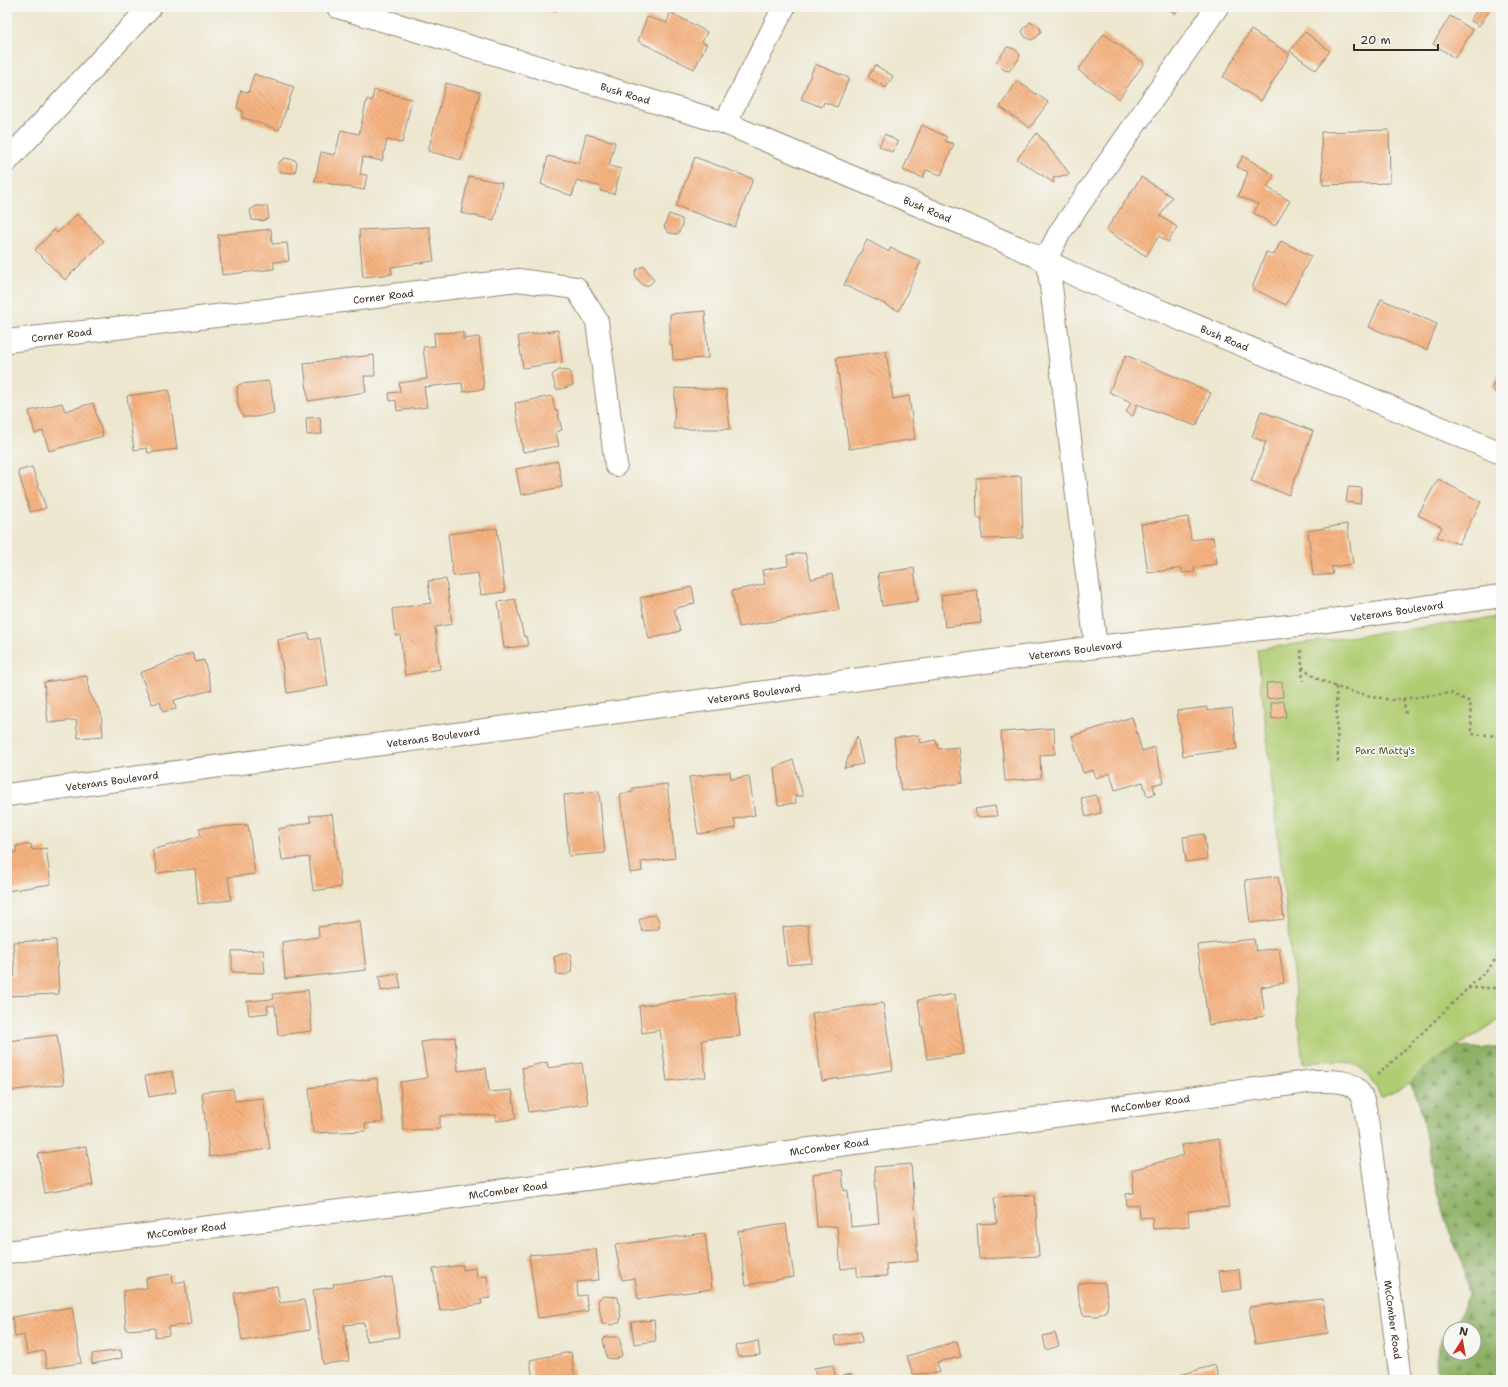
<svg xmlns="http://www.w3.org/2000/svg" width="1508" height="1387" viewBox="0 0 1508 1387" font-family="'Shantell Sans',sans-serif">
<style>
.forest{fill:url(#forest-firs);stroke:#646d42;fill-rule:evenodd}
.park{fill:#b0cd73;stroke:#767c48}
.building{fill:url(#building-back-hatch)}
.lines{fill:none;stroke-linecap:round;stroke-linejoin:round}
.street-casing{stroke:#948876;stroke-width:24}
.path{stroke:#948876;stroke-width:2.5;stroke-dasharray:3 3;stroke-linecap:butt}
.street{stroke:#fff;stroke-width:22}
.labels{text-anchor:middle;stroke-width:3.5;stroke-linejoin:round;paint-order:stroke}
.street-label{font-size:10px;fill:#3b2a1e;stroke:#f6f6f2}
.park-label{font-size:10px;fill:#585333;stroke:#f6f6f2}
</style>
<defs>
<pattern id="forest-firs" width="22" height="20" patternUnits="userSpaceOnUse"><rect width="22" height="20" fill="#8cb065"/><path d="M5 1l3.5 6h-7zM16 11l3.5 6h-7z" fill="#748f53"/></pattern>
<pattern id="building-back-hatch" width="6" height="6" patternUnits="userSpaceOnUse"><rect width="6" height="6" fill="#f6b280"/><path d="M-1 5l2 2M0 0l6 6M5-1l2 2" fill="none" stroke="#d4996e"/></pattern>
</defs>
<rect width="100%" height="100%" fill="#f6f6f2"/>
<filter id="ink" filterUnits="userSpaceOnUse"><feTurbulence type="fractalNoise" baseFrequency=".025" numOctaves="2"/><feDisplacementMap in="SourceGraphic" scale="8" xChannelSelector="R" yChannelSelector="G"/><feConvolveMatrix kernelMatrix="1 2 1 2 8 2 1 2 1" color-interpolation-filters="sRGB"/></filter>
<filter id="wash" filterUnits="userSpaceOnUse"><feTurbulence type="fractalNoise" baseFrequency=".012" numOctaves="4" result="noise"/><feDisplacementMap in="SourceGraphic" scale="16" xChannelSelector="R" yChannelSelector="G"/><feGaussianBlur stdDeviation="0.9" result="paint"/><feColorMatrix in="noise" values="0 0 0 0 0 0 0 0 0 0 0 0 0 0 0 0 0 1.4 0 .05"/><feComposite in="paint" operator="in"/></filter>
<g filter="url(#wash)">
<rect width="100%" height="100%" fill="#ede7cf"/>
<path class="forest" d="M1457,1046l28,3 16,-2v333h-63l-2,-20 5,-21 16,-19 12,-24 -5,-30 -15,-34 -13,-42 -17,-88 -9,-19 20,-20zM1450,1329h24v24h-24z"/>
<path class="park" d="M1501,617v402l-71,44 -20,20 -29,14c-20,-43 -37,-36 -78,-34l-46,-414z"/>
<g id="blocks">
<path class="building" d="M541,7h15l-1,5z
M1166,7h13l-4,7z
M1479,7h13l-13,19 -9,-6z
M670,12l37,20 -5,10 5,2 -13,25 -56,-28 9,-24 20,6z
M1450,16l23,14 -18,28 -22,-14z
M1030,22l10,6 1,3 -4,6 -6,3 -6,-3 -3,-6z
M1251,30l39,24 -29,47 -38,-24z
M1305,32l25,19 -14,19 -26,-19z
M1104,34l40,29 -25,36 -41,-29z
M1007,47l8,2 5,6 -3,7 -8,9 -5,-1 -8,-8z
M815,64l34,14 -12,29 -13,-5 -2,5 -21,-8z
M875,65l18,11 -7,12 -18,-11z
M254,74l40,13 -15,43 -38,-13 2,-6 -6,-3 4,-18 7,3z
M1017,81l31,21 -18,26 -30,-21z
M446,83l34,9 -19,68 -33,-9z
M374,90l38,9 -10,44 -15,-3 -5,21 -19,-4 -3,17 7,1 -3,15 -49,-9 6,-29 14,3 6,-25 18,4 8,-35 5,2z
M922,125l25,12 -2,4 9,3 -13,31 -15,-5 -3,8 -20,-8z
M1389,130l1,53 -67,2 -2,-53z
M1037,133l33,41 -17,4 1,5 -37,-24z
M586,134l29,8 -6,24 12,3 -7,25 -14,-3 1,-4 -24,-7 -5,16 -31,-12 7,-28 31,7z
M885,134l13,8 -6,10 -13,-6z
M1243,156l31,19 -7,12 23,14 -15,25 -21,-13 4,-9 -20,-8 10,-24 -11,-5z
M695,157l58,22 -18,48 -59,-21z
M285,158l10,2 2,3 -2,10 -15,-1 -1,-10z
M469,176l33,7 -8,37 -33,-7z
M1141,177l31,20 -12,19 17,11 -9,15 -9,-6 -13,20 -40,-26z
M256,206h11l2,12 -6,3 -11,-1 -2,-10z
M77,214l27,27 -39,39 -30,-30 19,-20 3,3z
M669,214l13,5v7l-4,8 -9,-1 -5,-6z
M429,227l5,34 -43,6 1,7 -29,3 -4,-47z
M271,229l1,15 15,-1 2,18 -15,1v7l-52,6 -4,-40z
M867,240l22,12 1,-4 31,13 -22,50 -55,-26z
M1281,241l30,15 -25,49 -34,-17 14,-36 8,3z
M644,266l10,14 -5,5 -5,1 -8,-8 -1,-4 2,-5z
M1381,299l56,25 -10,26 -58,-23z
M705,311l3,47 -35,2 -1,-15h-2v-31z
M558,330l4,32 -39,6 -5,-32z
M463,332v7l16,-2 5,52 -21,3 -1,-9 -38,4 3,20 -30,4 -1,-11 -6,1 -1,-8 11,-1 -1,-9 28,-4 -4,-32 12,-1 -1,-13z
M886,351l7,48 16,-3 6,43 -66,10 -13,-91z
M374,355l1,21h-11l2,16 -58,9 -4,-38z
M1126,355l85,38 -15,33 -59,-22 -4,12 -7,-4 5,-10 -22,-10z
M1501,369v26l-5,-2 -4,-6z
M559,370l10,1 2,2 2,12 -11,4h-6l-4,-14z
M268,381l3,7 3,25 -18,4h-13l-5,-12 -1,-18 3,-3z
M675,388l51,2 4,39h-56z
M169,390l8,59 -29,4 -1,-5 -13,2 -7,-54z
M552,396l3,15 2,-1 5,20 -6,2 3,14 -36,6 -8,-49z
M62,403l3,8 28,-8 10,33 -54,15 -6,-20 -8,3 -6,-23z
M1261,411l52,20 -24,64 -38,-14 15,-39 -14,-5z
M320,417l2,17 -15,1 -1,-17z
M558,461l4,26 -41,8 -5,-26z
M32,467l14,41 -16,4 -12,-41z
M1021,476l2,62 -41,1v-21h-5l-1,-40z
M1438,479l43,23 -22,42 -22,-7 5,-10 -24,-12z
M1348,487l14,1 -2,16 -14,-2z
M1188,517l3,23 22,-3 4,27 -23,3 1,5 -13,1v-5l-34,5 -7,-49z
M1347,524l6,40 -22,3 2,7 -20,2 -5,-45z
M497,528l8,64 -24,3 -3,-22 -25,3 -5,-42z
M805,553l6,26 21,-5 7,36 -100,17 -7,-36 33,-7 -3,-14 26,-4 -1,-11z
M914,568l4,33 -36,5 -4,-33z
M446,579l6,45 -17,3 5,42 -35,6 -5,-40 -5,1 -3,-27 39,-6 -3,-22z
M692,587l3,16 -21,6 6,22 -31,8 -9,-41z
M977,590l4,33 -36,4 -4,-32z
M515,599l9,38 2,-1 2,10 -24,2 -6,-46z
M309,633l1,7 10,-2 8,48 -41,7 -9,-53z
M192,653l4,9 8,-2 8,30 -38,10 2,9 -13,3 -3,-10 -8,2 -12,-31z
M87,676l2,16 12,21 2,23 -25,2 -2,-18 -28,3 -4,-41z
M1282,682l1,15 -16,2 -1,-16z
M1284,701l2,16 -14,2 -1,-16z
M1207,707v4l25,-3 5,41 -54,7 -6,-45z
M1132,717l10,34 12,-4 10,35 -11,3 2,9 -8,2 -4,-14 -28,8 -5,-17 -14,5 -3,-8 -10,3 -11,-37z
M1054,728l1,26 -15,1 1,23 -36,3 -4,-49z
M919,735l1,8 16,-3 2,9 21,-2 4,36 -62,8 -7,-53z
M857,736l6,28 -19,4 2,-5z
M793,760l10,36h-8l1,7 -18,2 -4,-37z
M730,772l1,7 18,-3 6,39 -21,4 2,9 -38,6 -9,-57z
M667,784l8,74 -34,4 1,9 -12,2 -10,-79 13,-2v-4z
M599,791l6,62 -36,3 -5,-61z
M1096,795l5,18 -15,4 -5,-19z
M995,806l2,10 -20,1 -2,-8z
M332,814l9,73 -28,4 -4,-34 -27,3 -4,-31 33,-7 -2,-6z
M248,825l7,49 -27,3 3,23 -33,4 -3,-35 -39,4 1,-5 -5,-18 49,-14 -2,-8z
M1204,834l3,25 -21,3 -3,-25z
M31,844l1,6 14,-2 5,36 -44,7v-38l9,-1v-6z
M1278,876l6,43 -34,4 -5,-43z
M656,915l3,6v7l-3,2 -14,1 -3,-11 8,-4z
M360,921l6,49 -81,9 -3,-37 37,-5 -1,-10z
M808,925l4,38 -25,2 -4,-38z
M1254,939l2,12 23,-3 5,35 -23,4 4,29 -56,9 -12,-80z
M56,940l3,54 -52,2v-20h8l-2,-34z
M263,950l2,23 -33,-1v-21z
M564,953l6,1 2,8 -1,10 -6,3 -8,-1 -3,-17z
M398,973l3,15 -20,3 -2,-15z
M308,990l4,41 -34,4 -3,-30 -8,1 1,7 -19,2 -2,-14 27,-2 -1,-5z
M735,992l5,44 -38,4 4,37 -39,4 -7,-51 -18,3 -3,-27z
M955,994l9,60 -37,5 -9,-59z
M883,1003l10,67 -71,11 -10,-68z
M57,1035l7,49 -56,7 -1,-50z
M455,1037l3,34 28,-3 3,24 23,-2 4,29 -20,2v-6l-56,1v13l-37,1 -3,-48 27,-4 -6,-36z
M547,1062l1,6 34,-5 6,41 -59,8 -7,-44z
M172,1071l4,21 -27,5 -4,-21z
M377,1078l6,44 -18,2 1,7 -53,2 -4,-45z
M233,1089l2,12 28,-3 7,51 -61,8 -7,-65z
M1219,1139l10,68 -41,4 1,15 -36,3 -1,-12 -12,1 -1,-13 -12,1 -1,-12 8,-1 -2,-23 52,-15 -3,-10z
M86,1146l7,39 -48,8 -7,-39z
M911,1164l7,97 -32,3 1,12 -30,1v-10l-16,2 -4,-43 -20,1 -4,-53 29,-4 2,21 4,-1 3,37 28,-3 -5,-57z
M1035,1195l4,61 -60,3 -2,-35 20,-1 -3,-26z
M786,1224l8,53 -48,8 -8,-54z
M705,1233l7,56 -74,10 -3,-21 -13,2 -7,-35z
M596,1249l3,31 -22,2 1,14 8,-1 2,16 -50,7 -9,-63z
M463,1265v5l13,-2 1,9 10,-1 3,22 -9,1 1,5 -42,7 -7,-42z
M1239,1269l2,20 -19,3 -3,-21z
M172,1274l1,9 12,-2 6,43 -23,3 1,8 -14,2v-9l-29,2 -3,-39 24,-3 -1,-10z
M392,1277l7,60 -33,4 -2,-18 -20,2 5,36 -26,3 -10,-74 21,-3 -1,-3z
M1090,1282l15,1 3,21 -2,7 -9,5 -14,-1 -4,-15 -1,-14 2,-3z
M277,1286l3,17 24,-3 6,30 -68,11 -8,-48z
M603,1296l15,1 3,21 -1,4 -8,3 -10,-1 -4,-24z
M1323,1299l5,34 -73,11 -6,-37z
M72,1307l9,56 -34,5 -3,-17 -17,3 -3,-19 -9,2 -3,-20z
M654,1320l2,21 -22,3 -3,-22z
M861,1332l1,10 -25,3 -3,-9z
M1055,1333l4,13 -13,4 -3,-14z
M606,1337h14l2,19 -7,3 -8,-1 -4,-18z
M758,1341l2,14 -22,2 -3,-11z
M957,1341l4,16 -24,5 2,11 -26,1 -6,-18z
M121,1350l1,8 -30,6v-10z
M571,1352l4,27 -42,1 -3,-20z
M833,1365l3,15h-19l-3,-12z
M1215,1365l4,15h-38l-1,-5z
M851,1374l1,6h-9l-1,-4z"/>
</g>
</g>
<g filter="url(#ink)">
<use href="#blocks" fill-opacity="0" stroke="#948876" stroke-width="1"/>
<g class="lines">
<defs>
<g id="street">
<path id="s1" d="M338,7l387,116 292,124 62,30 422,176"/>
<path d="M725,123l59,-116"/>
<path d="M7,161l143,-154"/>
<path id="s2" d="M7,341l511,-61 58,8 21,33 19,144"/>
<path d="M1096,647l-48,-385 2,-11 10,-19 157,-225"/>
<path id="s3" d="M7,795l1089,-148 202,-22 203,-29"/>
<path id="s4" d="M7,1252l454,-56 854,-115c14,0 33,-2 43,10 5,5 6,14 8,21l35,268"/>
</g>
</defs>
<use href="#street" class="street-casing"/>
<path class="path" d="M1301,650l2,31
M1302,667l14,11 20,9 21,6 34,7 60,-7 19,9 2,32 29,2
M1336,687l2,76
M1403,699l3,15
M1468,988h33
M1377,1075l16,-14 96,-93 12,-16"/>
<use href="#street" class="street"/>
</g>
</g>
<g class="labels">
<g class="street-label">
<text dy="4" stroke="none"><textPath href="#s1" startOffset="300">Bush Road</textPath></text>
<text dy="4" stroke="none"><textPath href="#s1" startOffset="624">Bush Road</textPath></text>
<text dy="4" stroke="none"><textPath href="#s2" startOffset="379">Corner Road</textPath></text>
<text dy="4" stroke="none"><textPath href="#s2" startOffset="55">Corner Road</textPath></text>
<text dy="4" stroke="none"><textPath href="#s1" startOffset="948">Bush Road</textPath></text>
<text dy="4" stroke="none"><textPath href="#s3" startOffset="1402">Veterans Boulevard</textPath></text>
<text dy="4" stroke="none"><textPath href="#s3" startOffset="1078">Veterans Boulevard</textPath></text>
<text dy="4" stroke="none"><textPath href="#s3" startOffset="754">Veterans Boulevard</textPath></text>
<text dy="4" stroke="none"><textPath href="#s3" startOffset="430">Veterans Boulevard</textPath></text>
<text dy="4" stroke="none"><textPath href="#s3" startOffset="106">Veterans Boulevard</textPath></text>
<text dy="4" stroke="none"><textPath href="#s4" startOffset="1153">McComber Road</textPath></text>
<text dy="4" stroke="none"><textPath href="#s4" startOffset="829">McComber Road</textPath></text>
<text dy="4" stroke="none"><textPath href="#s4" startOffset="505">McComber Road</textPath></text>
<text dy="4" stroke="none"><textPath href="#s4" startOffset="181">McComber Road</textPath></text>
<text dy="4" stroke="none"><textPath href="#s4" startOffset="1597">McComber Road</textPath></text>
</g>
<g class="park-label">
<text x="1385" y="754">Parc Matty's</text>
</g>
</g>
<rect width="1508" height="1387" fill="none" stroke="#f6f6f2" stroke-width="24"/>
<g transform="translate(1462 1341) rotate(11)"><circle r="19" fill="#f6f6f2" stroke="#aba49d"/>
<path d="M0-3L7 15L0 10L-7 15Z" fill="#c8321e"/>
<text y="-6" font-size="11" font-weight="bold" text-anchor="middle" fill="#3b2a1e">N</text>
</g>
<path d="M1354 44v6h84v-6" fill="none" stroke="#3b2a1e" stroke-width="2"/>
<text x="1360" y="44" font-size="12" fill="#3b2a1e" stroke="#f6f6f2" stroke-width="3" paint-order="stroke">20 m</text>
</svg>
